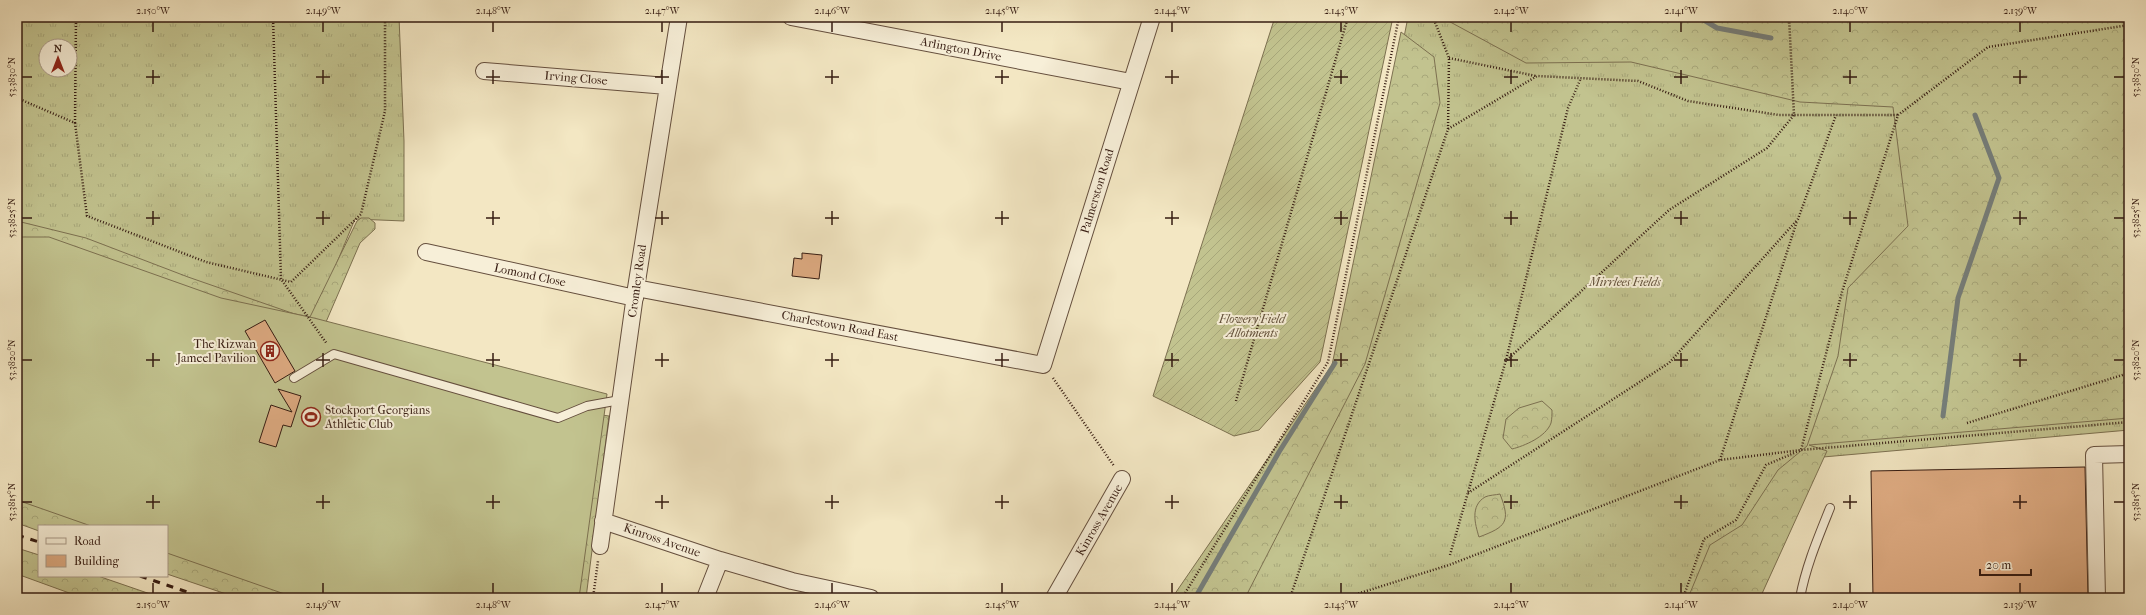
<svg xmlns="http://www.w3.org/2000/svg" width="2146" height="615" viewBox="0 0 2146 615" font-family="'IM FELL French Canon',serif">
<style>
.grass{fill:url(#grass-tufts);stroke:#7c7050;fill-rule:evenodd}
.forest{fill:url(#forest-crowns);stroke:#7c7050}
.garden{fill:url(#garden-furrows);stroke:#7c7050}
.pitch{fill:#c2c38f;stroke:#7c7050}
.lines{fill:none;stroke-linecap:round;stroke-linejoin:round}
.stream{stroke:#757d79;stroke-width:5}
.building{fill:#deab82;stroke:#361c12}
.service-casing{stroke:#654f3e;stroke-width:10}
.minor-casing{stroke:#654f3e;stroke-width:18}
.path{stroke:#361c12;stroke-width:2.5;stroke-dasharray:1 2;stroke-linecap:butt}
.service{stroke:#f7efd8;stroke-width:8}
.minor{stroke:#f7efd8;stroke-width:16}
.rail{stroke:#361c12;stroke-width:3;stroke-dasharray:7 7;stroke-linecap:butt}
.ticks{fill:none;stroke:#361c12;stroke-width:1.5}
.labels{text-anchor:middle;stroke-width:4;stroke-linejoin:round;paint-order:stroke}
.street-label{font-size:12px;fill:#361c12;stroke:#f7efd8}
.park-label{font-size:12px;font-style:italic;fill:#604e38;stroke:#f7efd8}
.poi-label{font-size:12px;fill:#361c12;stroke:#f7efd8;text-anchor:end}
.neatline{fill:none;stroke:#361c12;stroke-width:1.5}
.ticks-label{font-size:10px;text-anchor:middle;fill:#361c12}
</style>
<defs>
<pattern id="grass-tufts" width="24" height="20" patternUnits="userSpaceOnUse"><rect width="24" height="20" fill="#c2c38f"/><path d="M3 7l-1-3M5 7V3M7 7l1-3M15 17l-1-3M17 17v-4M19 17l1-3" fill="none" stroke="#a7a77a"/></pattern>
<pattern id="forest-crowns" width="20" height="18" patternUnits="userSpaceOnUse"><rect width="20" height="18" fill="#c2c38f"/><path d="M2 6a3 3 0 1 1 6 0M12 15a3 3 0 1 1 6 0" fill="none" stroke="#a7a77a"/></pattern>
<pattern id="garden-furrows" width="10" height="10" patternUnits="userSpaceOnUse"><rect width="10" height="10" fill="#c2c38f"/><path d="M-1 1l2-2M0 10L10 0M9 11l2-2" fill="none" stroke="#a7a77a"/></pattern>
</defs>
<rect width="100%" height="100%" fill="#f3e7c3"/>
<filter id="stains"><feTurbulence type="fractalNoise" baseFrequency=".005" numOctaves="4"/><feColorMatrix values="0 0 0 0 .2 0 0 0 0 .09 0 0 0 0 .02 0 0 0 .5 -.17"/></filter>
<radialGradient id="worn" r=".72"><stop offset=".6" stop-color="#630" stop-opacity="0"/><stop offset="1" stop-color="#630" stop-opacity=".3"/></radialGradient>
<path class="grass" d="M17,17h382l5,124v80l-49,-2 -41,99 -93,-20 -204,-61zM46,46h24v24h-24z
M1408,17h721v413l-306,27 -65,141h-552l133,-233z"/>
<path class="forest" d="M1441,17h688v401l-320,27 18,6 -67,147h-72l22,-53 32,-20 36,-55 29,-24 31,-90 10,-68 60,-62 -15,-119 -93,-5 -169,-40 -105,1z
M1401,32l33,25 6,46 -75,261 -120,234h-73l160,-233z
M361,218h8l6,5v6l-15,14 -34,79 -4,16 -305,-94v-23l69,17 102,39 121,42 48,-98z
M1542,401l10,9c0,4 0,9 -1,13 -5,14 -27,23 -39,26l-9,-11 3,-19 13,-11z
M594,414l15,2 -23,182h-18z
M1500,494c11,28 6,33 -21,43 -4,-13 -9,-31 6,-40 4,-2 11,-2 15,-3z
M17,499l80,27h-58v5l-22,-8z
M17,548l22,7v21h59l64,22h-79l-66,-24z
M167,550l177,48h-106l-71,-24z"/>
<path class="garden" d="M1275,17h118l-73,345 -61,68 -25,6 -81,-40z"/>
<path class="pitch" d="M17,237h32l172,61 93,20 293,76 -28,204h-283l-129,-45v-27h-76l-74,-26z"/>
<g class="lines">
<path class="stream" d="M1699,17l18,11 54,10
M1943,416l15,-118 41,-120 -24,-63
M1195,598l84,-146 56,-89"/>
</g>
<path class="building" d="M802,253l20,2 -3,24 -27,-3 2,-18 8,1z
M265,320l30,51 -20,12 -30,-52z
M278,389l23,7 -10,31 -8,-2 -7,22 -17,-5 12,-37 21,7z
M2085,467l3,131h-215l-2,-127z"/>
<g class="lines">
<defs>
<path id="service" d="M294,378l40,-24 224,64 29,-12 33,-6
M1800,598c6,-32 18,-60 30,-90"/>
<path id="minor" d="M791,17l340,65
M484,71l183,15
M426,252l209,46
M636,288l407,77 109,-348
M603,521l117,39 72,21 79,17
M600,546l36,-258 43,-271
M705,598l15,-38
M1054,598l68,-119
M2097,598l-3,-143 35,-1"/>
</defs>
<use href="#service" class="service-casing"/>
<use href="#minor" class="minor-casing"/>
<path class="path" d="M273,17l8,262 46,65
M1433,17l16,41 -1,71
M1449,58l87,18
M17,98l58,25 12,93 119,46 85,20 70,-68 24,-103v-94
M75,123l1,-106
M1507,360l162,-150 98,-62 27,-33 -5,-98
M1053,378l61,88
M1236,401l112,-384
M1967,423l162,-50
M1720,460l77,-239
M1468,493l201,-130 129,-144 38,-104
M1450,555l56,-195 62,-252 13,-30
M593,598l5,-37
M1182,598l146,-236 71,-345
M1290,598l158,-469 89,-53 101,5 50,20 91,14h119
M1344,598l105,-33 271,-105 81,-10 41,-158 56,-177 90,-68 141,-22
M1683,598l21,-59 32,-19 30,-55 35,-15 328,-28"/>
<use href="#service" class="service"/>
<use href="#minor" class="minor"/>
<path class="rail" d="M17,535l22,7
M140,576l65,22"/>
</g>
<path class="ticks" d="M153,22v10M323,22v10M493,22v10M662,22v10M832,22v10M1002,22v10M1172,22v10M1341,22v10M1511,22v10M1681,22v10M1850,22v10M2020,22v10M153,70v14M323,70v14M493,70v14M662,70v14M832,70v14M1002,70v14M1172,70v14M1341,70v14M1511,70v14M1681,70v14M1850,70v14M2020,70v14M22,77h10M146,77h14M316,77h14M486,77h14M655,77h14M825,77h14M995,77h14M1165,77h14M1334,77h14M1504,77h14M1674,77h14M1843,77h14M2013,77h14M2114,77h10M153,211v14M323,211v14M493,211v14M662,211v14M832,211v14M1002,211v14M1172,211v14M1341,211v14M1511,211v14M1681,211v14M1850,211v14M2020,211v14M22,218h10M146,218h14M316,218h14M486,218h14M655,218h14M825,218h14M995,218h14M1165,218h14M1334,218h14M1504,218h14M1674,218h14M1843,218h14M2013,218h14M2114,218h10M153,353v14M323,353v14M493,353v14M662,353v14M832,353v14M1002,353v14M1172,353v14M1341,353v14M1511,353v14M1681,353v14M1850,353v14M2020,353v14M22,360h10M146,360h14M316,360h14M486,360h14M655,360h14M825,360h14M995,360h14M1165,360h14M1334,360h14M1504,360h14M1674,360h14M1843,360h14M2013,360h14M2114,360h10M153,495v14M323,495v14M493,495v14M662,495v14M832,495v14M1002,495v14M1172,495v14M1341,495v14M1511,495v14M1681,495v14M1850,495v14M2020,495v14M22,502h10M146,502h14M316,502h14M486,502h14M655,502h14M825,502h14M995,502h14M1165,502h14M1334,502h14M1504,502h14M1674,502h14M1843,502h14M2013,502h14M2114,502h10M153,583v10M323,583v10M493,583v10M662,583v10M832,583v10M1002,583v10M1172,583v10M1341,583v10M1511,583v10M1681,583v10M1850,583v10M2020,583v10"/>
<defs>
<symbol id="building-ring" viewBox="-11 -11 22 22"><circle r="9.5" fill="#f7efd8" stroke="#8f2418" stroke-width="1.5"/><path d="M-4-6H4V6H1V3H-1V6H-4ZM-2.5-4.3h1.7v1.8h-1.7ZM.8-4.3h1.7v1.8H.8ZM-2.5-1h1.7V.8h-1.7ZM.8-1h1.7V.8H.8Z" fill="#8f2418"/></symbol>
<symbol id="stadium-ring" viewBox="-11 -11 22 22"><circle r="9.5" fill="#f7efd8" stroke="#8f2418" stroke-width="1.5"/><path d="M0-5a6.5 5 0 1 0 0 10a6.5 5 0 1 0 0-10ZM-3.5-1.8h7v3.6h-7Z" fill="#8f2418"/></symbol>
</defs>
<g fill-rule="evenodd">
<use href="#building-ring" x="259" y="340" width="22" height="22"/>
<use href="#stadium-ring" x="300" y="406" width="22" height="22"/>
</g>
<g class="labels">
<g class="street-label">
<text transform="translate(961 49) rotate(11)" y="4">Arlington Drive</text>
<text transform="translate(576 78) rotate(5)" y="4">Irving Close</text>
<text transform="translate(1097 191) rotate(-73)" y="4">Palmerston Road</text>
<text transform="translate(530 275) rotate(12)" y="4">Lomond Close</text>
<text transform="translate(637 281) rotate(-82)" y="4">Cromley Road</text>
<text transform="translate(840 326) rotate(11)" y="4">Charlestown Road East</text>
<text transform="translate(1099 520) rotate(-60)" y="4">Kinross Avenue</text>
<text transform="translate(662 540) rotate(19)" y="4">Kinross Avenue</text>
</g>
<g class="park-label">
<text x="1625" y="286">Mirrlees Fields</text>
<text x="1252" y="323">Flowery Field<tspan x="1252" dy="14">Allotments</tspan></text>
</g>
<g class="poi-label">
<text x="256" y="348">The Rizwan<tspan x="256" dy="14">Jameel Pavilion</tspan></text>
<text x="325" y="414" text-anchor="start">Stockport Georgians<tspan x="325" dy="14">Athletic Club</tspan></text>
</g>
</g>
<rect width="2146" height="615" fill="none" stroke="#f3e7c3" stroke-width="44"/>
<rect x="38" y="525" width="130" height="52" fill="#f7efd8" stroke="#aa9b89"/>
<rect x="46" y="538" width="20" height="6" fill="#f7efd8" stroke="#aa9b89"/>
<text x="74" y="545" font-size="12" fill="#361c12">Road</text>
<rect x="46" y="555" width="20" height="12" fill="#deab82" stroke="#aa9b89"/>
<text x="74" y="565" font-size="12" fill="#361c12">Building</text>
<g transform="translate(58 58)"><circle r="19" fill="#f7efd8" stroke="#aa9b89"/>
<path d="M0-3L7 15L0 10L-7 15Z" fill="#8f2418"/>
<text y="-6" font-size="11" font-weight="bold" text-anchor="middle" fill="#361c12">N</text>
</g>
<path d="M1980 569v6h51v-6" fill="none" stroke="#361c12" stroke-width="2"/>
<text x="1986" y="569" font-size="12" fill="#361c12" stroke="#f7efd8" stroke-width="3" paint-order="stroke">20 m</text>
<rect x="22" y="22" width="2102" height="571" class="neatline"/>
<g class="ticks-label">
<text x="153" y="14">2.150°W</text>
<text x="323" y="14">2.149°W</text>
<text x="493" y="14">2.148°W</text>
<text x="662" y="14">2.147°W</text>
<text x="832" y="14">2.146°W</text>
<text x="1002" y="14">2.145°W</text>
<text x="1172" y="14">2.144°W</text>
<text x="1341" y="14">2.143°W</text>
<text x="1511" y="14">2.142°W</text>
<text x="1681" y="14">2.141°W</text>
<text x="1850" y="14">2.140°W</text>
<text x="2020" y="14">2.139°W</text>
<text transform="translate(11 77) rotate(-90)" y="4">53.3830°N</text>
<text transform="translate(2135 77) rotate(-90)" y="4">53.3830°N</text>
<text transform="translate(11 218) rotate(-90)" y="4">53.3825°N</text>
<text transform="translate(2135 218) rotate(-90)" y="4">53.3825°N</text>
<text transform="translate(11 360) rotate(-90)" y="4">53.3820°N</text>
<text transform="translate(2135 360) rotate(-90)" y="4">53.3820°N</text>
<text transform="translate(11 502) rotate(-90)" y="4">53.3815°N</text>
<text transform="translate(2135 502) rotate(-90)" y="4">53.3815°N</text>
<text x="153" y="608">2.150°W</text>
<text x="323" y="608">2.149°W</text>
<text x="493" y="608">2.148°W</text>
<text x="662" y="608">2.147°W</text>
<text x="832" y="608">2.146°W</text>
<text x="1002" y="608">2.145°W</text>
<text x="1172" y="608">2.144°W</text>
<text x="1341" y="608">2.143°W</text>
<text x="1511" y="608">2.142°W</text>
<text x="1681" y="608">2.141°W</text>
<text x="1850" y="608">2.140°W</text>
<text x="2020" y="608">2.139°W</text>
</g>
<rect width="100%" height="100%" filter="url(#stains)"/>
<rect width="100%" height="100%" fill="url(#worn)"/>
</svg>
